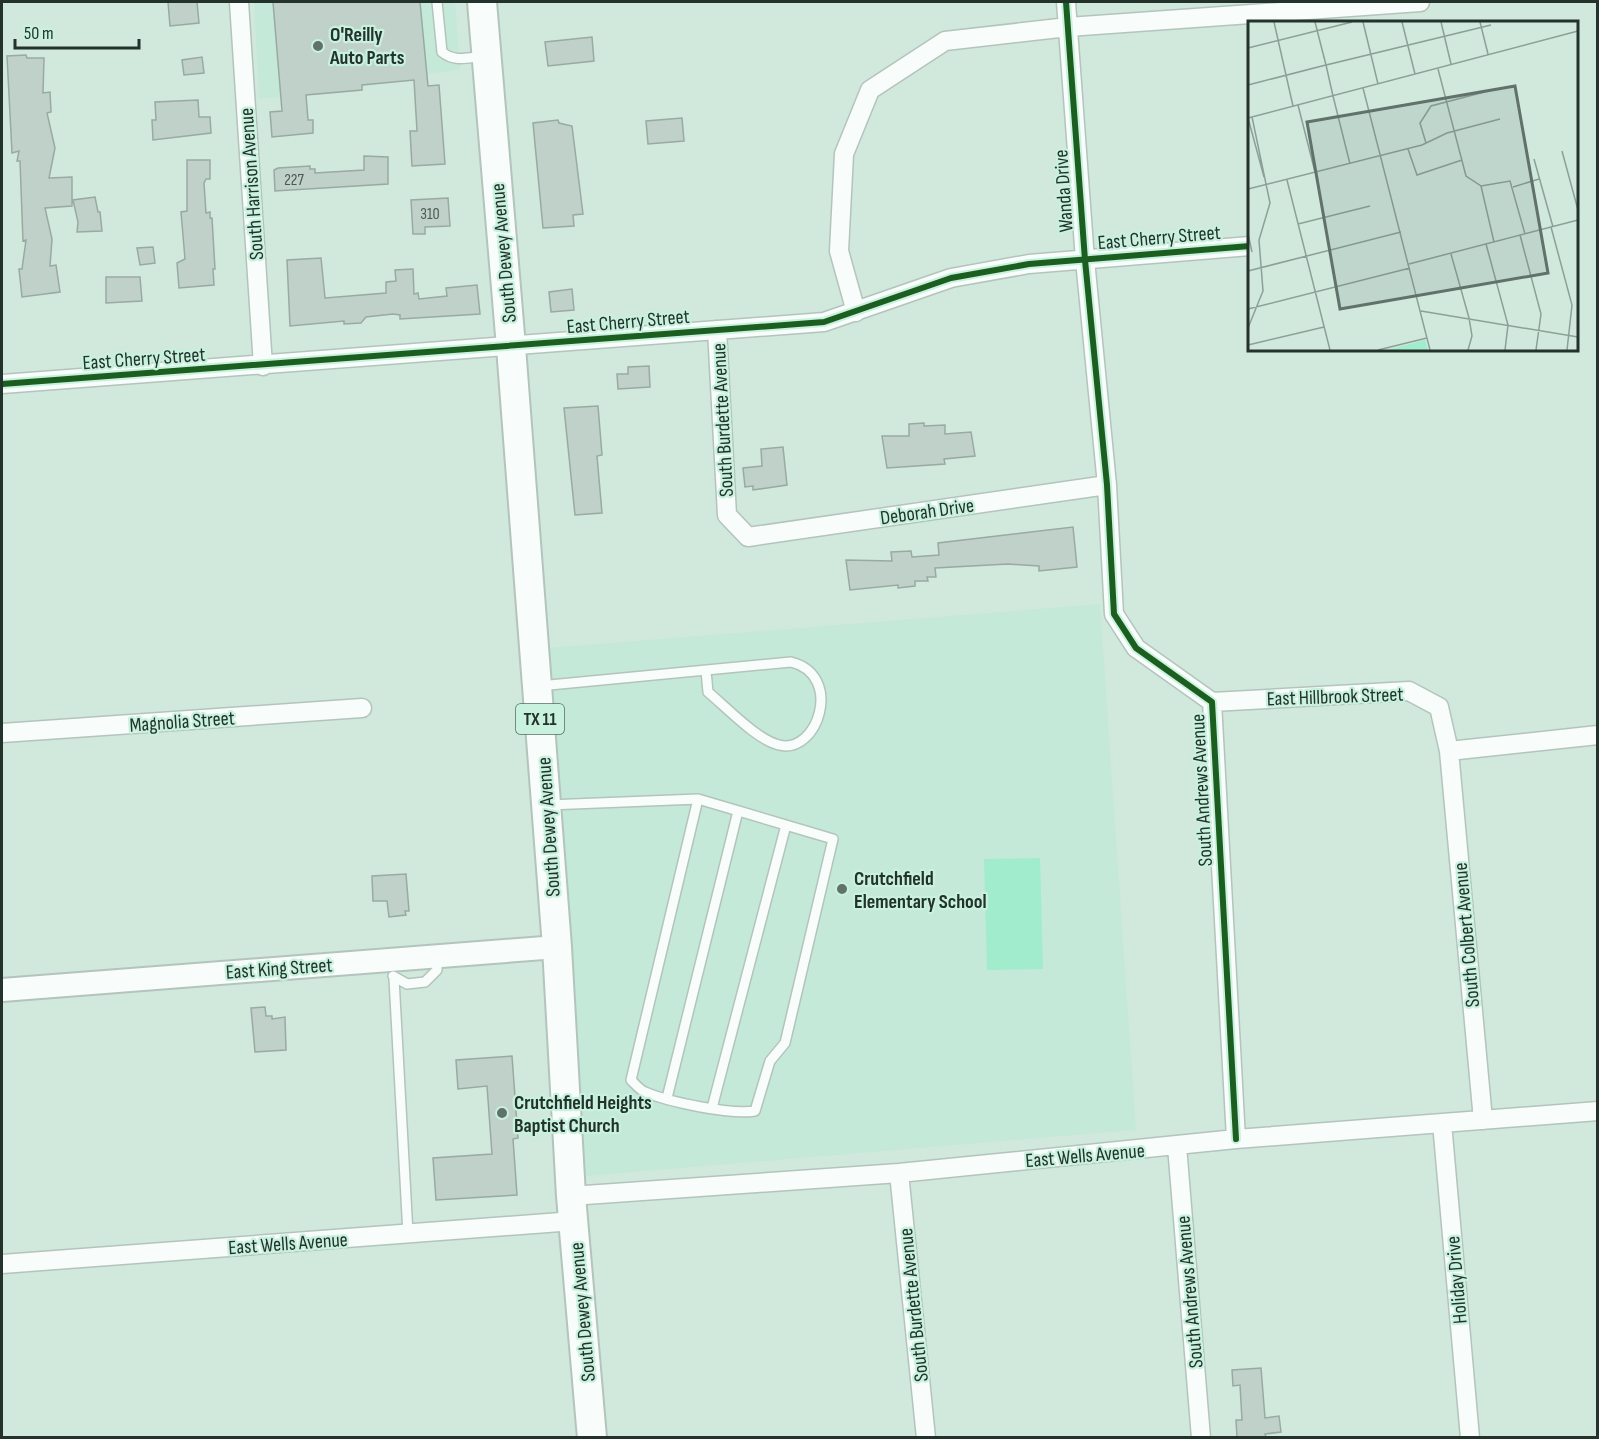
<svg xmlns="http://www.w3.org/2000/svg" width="1599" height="1439" viewBox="0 0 1599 1439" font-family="'Sofia Sans Condensed',sans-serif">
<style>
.built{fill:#c4e9d8}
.green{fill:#a1eccd}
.building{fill:#bfd1c9;stroke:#99aaa2;stroke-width:1.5}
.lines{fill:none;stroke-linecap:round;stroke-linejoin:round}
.service-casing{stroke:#b3c4bc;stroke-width:12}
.minor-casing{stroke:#b3c4bc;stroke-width:21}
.tertiary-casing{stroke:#b3c4bc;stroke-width:26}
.primary-casing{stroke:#b3c4bc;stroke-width:32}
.service{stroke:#f8fcfa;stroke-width:9}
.minor{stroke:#f8fcfa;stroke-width:18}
.tertiary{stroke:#f8fcfa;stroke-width:22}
.primary{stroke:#f8fcfa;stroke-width:28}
.cycleway-casing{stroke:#c8f1de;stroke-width:10}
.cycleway{stroke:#1b5e20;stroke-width:6}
.poi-dot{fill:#60726a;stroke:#c8f1de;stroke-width:2}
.labels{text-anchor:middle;stroke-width:4.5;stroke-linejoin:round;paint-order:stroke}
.number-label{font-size:16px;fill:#4a5a53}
.shield{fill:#c8f1de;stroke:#546c61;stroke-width:1.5}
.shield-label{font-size:18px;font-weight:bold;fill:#23332c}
.poi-label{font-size:20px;font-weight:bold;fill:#23332c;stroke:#c8f1de;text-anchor:start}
.street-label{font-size:20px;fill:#23332c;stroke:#c8f1de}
.inset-road{fill:none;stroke:#8ba096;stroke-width:1.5}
.view{fill:#60726a;fill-opacity:0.15;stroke:#60726a;stroke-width:3}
.inset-edge{fill:none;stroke:#23332c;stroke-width:3}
</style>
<rect width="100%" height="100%" fill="#d1e8dd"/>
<path class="built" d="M254,2h201l5,68 -99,11v9l-102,9z
M1100,604l36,526 -550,46 -39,-528z"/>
<path class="green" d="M1040,858l3,111 -56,1 -3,-111z"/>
<path class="building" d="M168,2h29l2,21 -29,3z
M273,2h147l8,84 11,-1 6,79 -33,2 -2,-35h7l-3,-51 -52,5v5l-56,5 2,25h5v13l-41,4 -2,-25 12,-1z
M592,37l2,24 -46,5 -3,-24z
M26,55l1,3h17l-1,35 7,-1 1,20 -4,1 8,35 -6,30 23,-1v29l-27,2 7,31 -2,27 6,-1 4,27 -38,5 -3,-28h3l4,-29 -3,1 -3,-80h-3l2,-10 -7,2 -5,-97z
M202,57l2,16 -20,2 -2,-15z
M198,100l1,17h11l1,16 -58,7 -1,-20h4l-1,-18z
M682,118l2,23 -36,3 -2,-23z
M558,120l1,3 13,3 11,88 -10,1 1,11 -31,2 -10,-105z
M364,156l24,1v27l-113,7 -1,-21 4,-2 32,-2v3h5v4l49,-3z
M187,160h23v19h-4l-2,4 2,30 4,-1v6h2l3,51h-2l1,16 -35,3 -2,-25 8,-4 -4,-47 6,-1z
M95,197l3,15h2l2,19 -25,1 1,-10 -5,-22z
M448,198l2,28 -25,1v7h-12l-2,-34z
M153,247l2,16 -15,2 -3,-17z
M321,258l4,40 61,-5v-11l10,-1 -1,-11 18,-1 1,25 4,-1 1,6 28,-3 -1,-8 31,-3 3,29 -80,5v-4l-7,-1 -27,3 -5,6 -17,1v-3l-54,5 -3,-66z
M106,277h34l2,24 -36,2z
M572,289l2,21 -23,2 -2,-20z
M649,366l1,21 -32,2 -1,-15h11v-7z
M598,406l4,49 -5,1 5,57 -27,2 -11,-107z
M924,423v3l21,-1v9l26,-2 4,24 -31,3 1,5 -58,4 -5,-32h27v-12z
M783,447l4,38 -34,5v-4l-8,1 -2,-19 19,-2 -1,-17z
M1073,527l4,40 -38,4v-5l-31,-2 -73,4 1,9h-9l1,4h-13v5l-17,2v-3l-48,5 -4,-30 46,1 -1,-9 20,-1 1,6 27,-2 -1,-12z
M406,874l3,37h-4l1,4 -17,2 -2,-16h-14l-1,-25z
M265,1007l1,9h6v3l13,-2 1,33 -31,2 -4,-44z
M512,1056l6,82 -5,1 4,56 -81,5 -3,-42 59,-4 -5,-68 -29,3 -2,-29z
M1261,1368l4,50 14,-2 2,16 -16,2 1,3h-29l-1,-17h6l-2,-35 -7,1 -1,-16z"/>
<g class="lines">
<defs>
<path id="service" d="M437,2l5,50c12,10 25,6 40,4
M539,686l252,-24c53,13 27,93 -12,83 -22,-5 -53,-38 -71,-53l-2,-21
M548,805l150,-6 135,40 -48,204 -15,18 -15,50c-25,4 -86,-9 -110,-19 -5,-2 -10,-8 -14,-12l67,-281
M393,976l14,8 18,-2 12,-12v-14
M394,979l14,255
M667,1098l71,-287
M712,1108l74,-283"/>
<path id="minor" d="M239,2l24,364
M1066,2l19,258 22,225 7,129 22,34 76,54 24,437
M856,312l-17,-61 5,-97 26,-64 75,-49 123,-14 352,-25
M717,330l10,185 21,22 359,-52
M2,384l822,-62 127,-44 78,-14 221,-18
M1212,702l197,-11 30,16 10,44 34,369
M2,733l360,-25
M1449,751l149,-16
M1442,1123l28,315
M1177,1146l24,292
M899,1173l27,265
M571,1196l328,-23 337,-34 362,-28
M2,1264l572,-43"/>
<path id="tertiary" d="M2,990l555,-43"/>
<path id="primary" d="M482,2l29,345 46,600 14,249 21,242"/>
</defs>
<use href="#service" class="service-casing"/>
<use href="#minor" class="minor-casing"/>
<use href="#tertiary" class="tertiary-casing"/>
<use href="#primary" class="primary-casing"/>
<use href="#service" class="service"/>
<use href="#minor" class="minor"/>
<use href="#tertiary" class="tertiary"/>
<use href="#primary" class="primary"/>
<defs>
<path id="cycleway" d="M1066,2l19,258 22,225 7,129 22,34 76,54 24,437
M2,384l822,-62 127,-44 78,-14 221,-18"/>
</defs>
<use href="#cycleway" class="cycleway-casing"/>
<use href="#cycleway" class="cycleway"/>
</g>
<g class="poi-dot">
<circle cx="318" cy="46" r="6"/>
<circle cx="842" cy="889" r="6"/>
<circle cx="502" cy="1113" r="6"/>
</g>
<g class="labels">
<g class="number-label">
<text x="294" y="185">227</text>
<text x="430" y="219">310</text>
</g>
<rect class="shield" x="516" y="704" width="48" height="30" rx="4.5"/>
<g class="shield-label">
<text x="540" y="725">TX 11</text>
</g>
<g class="poi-label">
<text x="330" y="41">O'Reilly<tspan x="330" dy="23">Auto Parts</tspan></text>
<text x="854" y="885">Crutchfield<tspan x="854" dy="23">Elementary School</tspan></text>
<text x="514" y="1109">Crutchfield Heights<tspan x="514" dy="23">Baptist Church</tspan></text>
</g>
<g class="street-label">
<text transform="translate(251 184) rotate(-94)" y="7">South Harrison Avenue</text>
<text transform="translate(1063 191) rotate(-94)" y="7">Wanda Drive</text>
<text transform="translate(1159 237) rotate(-5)" y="7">East Cherry Street</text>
<text transform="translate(503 253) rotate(-95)" y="7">South Dewey Avenue</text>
<text transform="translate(628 321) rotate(-5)" y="7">East Cherry Street</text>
<text transform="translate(144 358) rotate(-4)" y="7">East Cherry Street</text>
<text transform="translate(722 420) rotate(-93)" y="7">South Burdette Avenue</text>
<text transform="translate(927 511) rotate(-8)" y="7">Deborah Drive</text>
<text transform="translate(1335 696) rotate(-2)" y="7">East Hillbrook Street</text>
<text transform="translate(182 721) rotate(-4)" y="7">Magnolia Street</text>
<text transform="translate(1201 790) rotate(-93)" y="7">South Andrews Avenue</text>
<text transform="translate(548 827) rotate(-94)" y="7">South Dewey Avenue</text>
<text transform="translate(1466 935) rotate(-95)" y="7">South Colbert Avenue</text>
<text transform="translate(279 968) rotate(-4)" y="7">East King Street</text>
<text transform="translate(1085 1155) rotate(-5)" y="7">East Wells Avenue</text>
<text transform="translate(288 1243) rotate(-4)" y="7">East Wells Avenue</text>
<text transform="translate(1456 1280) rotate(-95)" y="7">Holiday Drive</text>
<text transform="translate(1189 1292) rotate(-95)" y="7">South Andrews Avenue</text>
<text transform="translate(913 1305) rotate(-96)" y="7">South Burdette Avenue</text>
<text transform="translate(582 1312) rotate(-95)" y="7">South Dewey Avenue</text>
</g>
</g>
<g transform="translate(1248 21)">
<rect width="330" height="330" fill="#d1e8dd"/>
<path d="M177,319l3,10h-41z" fill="#a1eccd"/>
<path class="inset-road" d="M26,1l19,84M67,1l11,43 165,-40M115,1l15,62M154,1l13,52M193,1l10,42M232,1l8,32M0,27l104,-26M190,48l28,107 15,10 13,56M0,64l78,-20 7,31M115,67l67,262M85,75l17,68M50,84l17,67M0,97l16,59M0,97l330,-87M178,122l-6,-20 11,-17 61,-16M160,128l9,26 45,-15M314,130l16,59M286,138l19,68M39,159l43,170M233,165l29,-5 15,53M265,166l26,-8M0,168l174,-44 25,-12 53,-14M50,203l72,-18M303,206l21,78 -5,45M0,213l4,18M272,214l21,79 -5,36M238,223l22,81 -3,25M203,233l18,64 3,18 -4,14M161,243l169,-44M0,250l153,-39M0,288l162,-41M173,290l157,26M0,307l15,-37 -4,-51 11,-37 -18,-86M0,324l76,-18M130,329l49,-12"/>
<path class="view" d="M267,65l33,187 -208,36 -33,-187z"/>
<rect width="330" height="330" class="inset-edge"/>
</g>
<rect width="1599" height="1439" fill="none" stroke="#23332c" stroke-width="6"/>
<path d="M15 39v9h124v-9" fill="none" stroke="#23332c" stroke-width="3"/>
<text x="24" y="39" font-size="18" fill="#23332c" stroke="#c8f1de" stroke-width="4.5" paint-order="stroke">50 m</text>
</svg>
